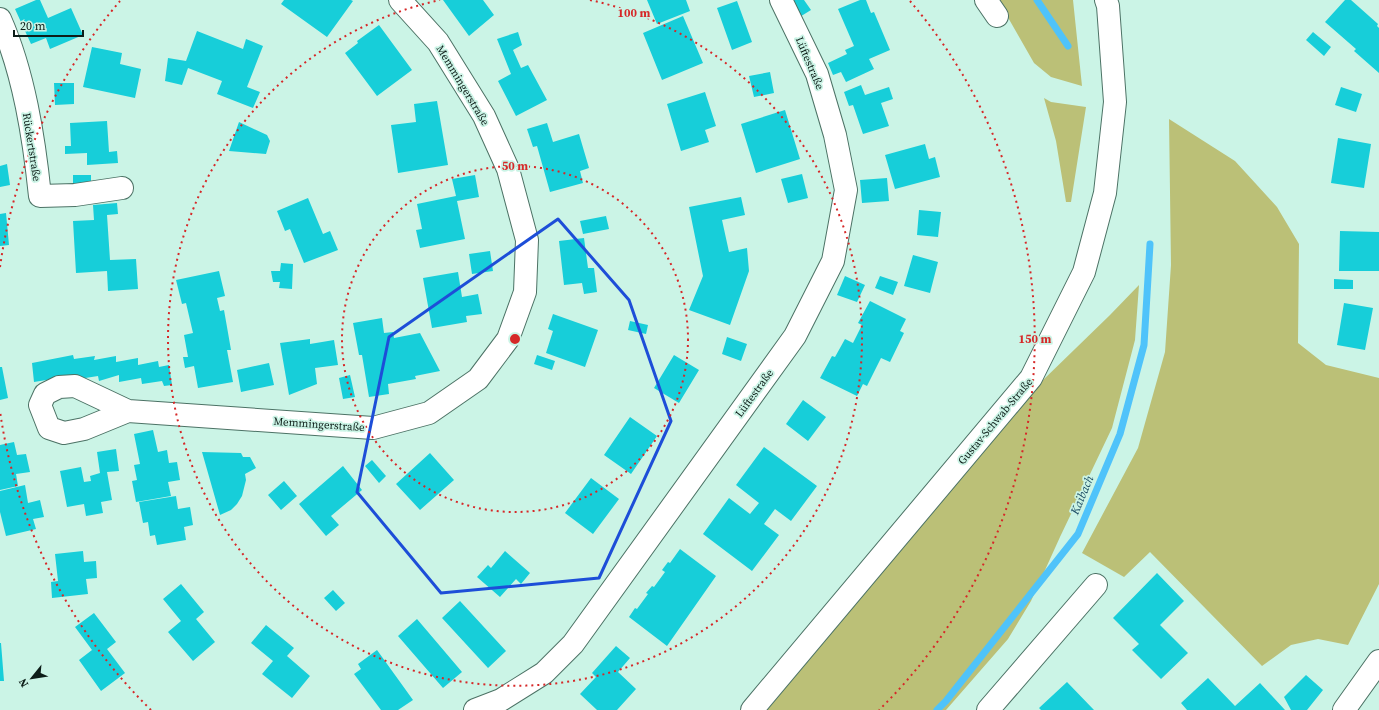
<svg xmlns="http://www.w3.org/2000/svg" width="1379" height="710" viewBox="0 0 1379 710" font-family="'Source Serif 4',serif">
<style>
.green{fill:#bbc077}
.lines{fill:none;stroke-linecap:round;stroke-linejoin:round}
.stream{stroke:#4fc3fa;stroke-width:7}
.building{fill:#17ced9}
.minor-casing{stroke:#4c7265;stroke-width:24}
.minor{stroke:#fff;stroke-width:22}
.marked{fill:none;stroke:#1d4ed8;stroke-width:3;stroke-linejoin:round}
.ring{fill:none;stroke:#d62828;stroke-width:2;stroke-dasharray:2 4}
.labels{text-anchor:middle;stroke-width:3.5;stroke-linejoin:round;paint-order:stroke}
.street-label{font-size:11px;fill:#0d1d18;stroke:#cbf4e6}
.water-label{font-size:12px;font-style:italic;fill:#1f4e65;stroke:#cbf4e6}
.centre{fill:#d62828;stroke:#cbf4e6;stroke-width:2}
.ring-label{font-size:12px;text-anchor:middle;font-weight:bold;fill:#d62828;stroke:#cbf4e6;stroke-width:3.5;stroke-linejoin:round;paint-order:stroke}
</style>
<rect width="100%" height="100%" fill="#cbf4e6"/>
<path class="green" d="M998,0h75l9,86 -31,-9 -17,-14z
M1044,98l7,4 35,5 -15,95h-5l-10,-61z
M1169,119l66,42 42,46 22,37 -1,99 28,22 53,13v206l-31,61 -30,-6 -27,6 -29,21 -112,-114 -26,25 -42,-24 56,-105 27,-96 6,-87z
M1139,285l-4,55 -23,88 -52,109 -29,64 -23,38 -62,71h-179l274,-328 69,-67z"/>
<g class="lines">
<path class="stream" d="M1037,0l31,46
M937,710l9,-9 132,-167 42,-100 24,-89 6,-101"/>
</g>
<path class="building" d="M36,0h4l8,18 23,-10 12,27 -33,14 -4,-11 -15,6 -16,-35z
M284,0h67l2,1 -26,36 -46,-33z
M443,0h40l11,15 -25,21z
M647,0h39l4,11 -33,13z
M793,0h11l7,10 -13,8 -10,-15z
M860,0h6l5,13 3,-1 16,38 -21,9 5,10 -28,13 -5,-10 -8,3 -5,-12 19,-9 -2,-4 9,-4 -16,-37z
M1345,0h6l27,24 -1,2 2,2v45l-25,-22 2,-2 -31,-27z
M737,1l15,41 -20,8 -15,-42z
M683,16l20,47 -41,17 -19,-47z
M379,25l33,45 -35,26 -32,-43 13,-10 -1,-2z
M197,31l46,18 3,-10 17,7 -16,41 13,5 -7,16 -36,-14 5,-13 -34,-13 -6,17 -17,-4 3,-23 18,3z
M518,32l4,13 -9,5 8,18 7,-3 19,35 -31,16 -18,-35 13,-7 -14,-35z
M1313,32l18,15 -7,9 -18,-16z
M92,47l30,6 -2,11 21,5 -6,29 -52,-11z
M770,72l4,21 -20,4 -5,-21z
M54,83h20v21l-19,1z
M861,85l4,10 24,-8 4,12 -12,4 8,23 -26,8 -10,-29 -4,1 -5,-14z
M1341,87l21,7 -6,18 -21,-7z
M705,92l11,34 -11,4 4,12 -28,9 -14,-47z
M437,101l11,64 -50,8 -7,-48 25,-3 -2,-18z
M785,110l15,49 -44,14 -15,-49z
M107,121l2,31 8,-1 1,12 -31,2v-12l-22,1v-8h6l-1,-23z
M239,122l28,13 3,6 -4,13 -37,-3z
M547,123l6,19 26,-8 10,34 -9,3 3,12 -33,9 -13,-46 -4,1 -6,-18z
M1338,138l33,6 -7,44 -33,-5z
M925,144l4,15 6,-2 5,20 -45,12 -10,-34z
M7,164l3,21 -10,2v-21z
M802,174l6,24 -20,5 -7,-24z
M73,175h18v11h-18z
M475,175l4,22 -22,4 8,38 -45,9 -4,-18 6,-1 -5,-25 39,-8 -4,-17z
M887,178l2,23 -27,2 -2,-23z
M741,197l4,18 -23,5 7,32 18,-4 2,23 -19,54 -41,-15 14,-34 -14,-69z
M308,198l15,36 7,-3 8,19 -34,13 -14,-34 -5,2 -8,-20z
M117,203l1,11 -11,1 3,45 26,-1 2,30 -30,2 -1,-20 -31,2 -3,-52 21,-1 -1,-15z
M919,210l22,2 -3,25 -21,-2z
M6,213l3,32 -9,1v-32z
M606,216l3,13 -26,5 -3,-13z
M1340,231l39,1v39h-40z
M584,238l4,30h6l3,24 -13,2 -2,-11 -18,2 -5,-44z
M490,251l3,20 -21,3 -3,-20z
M913,255l25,7 -8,31 -26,-7z
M281,263l12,1 -1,25 -13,-1 1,-6h-7l-2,-11h9z
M219,271l6,25 -8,2 3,13 4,-1 3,17 -7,1 7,-1 4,23h-4l6,32 -35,6 -4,-22 -9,2 -2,-11h5l-4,-22 9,-2 -7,-30 -4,1 -6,-24z
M458,272l4,25 16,-3 4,20 -16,2 1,6 -35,6 -9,-50z
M845,276l20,9 -8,17 -20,-7z
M880,276l18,6 -5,13 -18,-7z
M1334,279l19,1v9h-19z
M870,301l36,18 -6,12 4,2 -14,29 -9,-4 -14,28 -4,-2 -6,12 -37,-18 12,-22 3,1 10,-18 8,4 9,-18 -4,-2z
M1344,303l29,5 -8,42 -28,-5z
M553,314l45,16 -13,37 -39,-14 7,-22 -5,-2z
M382,318l2,15 9,-1 1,6 26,-5 20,38 -25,5 1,3 -28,5 1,10 -20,3 -7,-42h-3l-6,-32z
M630,321l18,4 -2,9 -18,-4z
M727,337l20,7 -6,17 -19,-7z
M310,339v5l24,-4 4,25 -23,3 2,16 -28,11 -9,-52z
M73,355l1,4 21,-3 -1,4 22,-4v6l22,-4v7l20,-4 1,6 10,-2 3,20 -8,1 -2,-5 -20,3 -1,-6 -22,4v-7l-20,6 -1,-5 -19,3 -2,-4 -43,7 -2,-19z
M537,355l18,6 -3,9 -18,-6z
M674,355l25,15 -20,33 -25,-15z
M269,363l5,22 -33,7 -4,-22z
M0,367h2l6,31 -8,2z
M350,375l5,22 -12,2 -4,-21z
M803,400l23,17 -18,24 -22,-17z
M630,417l27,19 -26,38 -27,-19z
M153,430l5,22 9,-2 2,13 8,-1 3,18 -12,2 3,14 -35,6 -4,-21 5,-1 -3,-15 6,-1 -6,-30z
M14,442l3,13 9,-1 4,18 -14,2 2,12 -18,4v-45z
M764,447l53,39 -26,35 -16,-12 -11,15 15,11 -27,36 -49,-37 26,-36 21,16 9,-11 -23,-18z
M116,449l3,22 -12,1 5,28 -11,2 2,11 -17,3 -2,-12 -17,3 -7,-36 21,-4 3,15 7,-1 -1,-5 10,-3 -3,-21z
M202,452l39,1 2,4h7l6,11 -11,6 1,6 -4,16 -5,8 -6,6 -11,5z
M430,453l24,27 -34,30 -24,-26z
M372,460l14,16 -7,7 -14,-17z
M343,466l19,24 -31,26 8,9 -13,11 -27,-32z
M591,478l28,21 -26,35 -28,-21z
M284,481l13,15 -16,14 -13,-15z
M25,485l3,18 12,-3 4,17 -11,2 3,10 -30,7 -6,-24v-21z
M176,496l2,13 12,-2 3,18 -9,2 2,13 -29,5 -2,-10 -5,1 -2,-14 -5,1 -4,-21z
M680,549l36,27 -49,70 -38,-29 6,-9 2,1 11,-15 -2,-1 6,-7 2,1 11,-15 -3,-2 6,-8 2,1z
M83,551l1,11 12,-1 1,17 -11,1 2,15 -36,4 -1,-16 7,-1 -3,-27z
M505,551l25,22 -9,11 -5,-5 -16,18 -23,-20 11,-12 3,3z
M1157,573l27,28 -24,24 28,28 -27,26 -29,-29 7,-6 -26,-26z
M181,584l23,28 -8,7 19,23 -22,19 -25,-29 13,-11 -18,-22z
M333,590l12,13 -9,8 -12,-13z
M460,601l46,50 -18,17 -46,-50z
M94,613l22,29 -9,7 18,24 -24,18 -22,-31 13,-10 -17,-23z
M417,619l45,53 -19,16 -45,-52z
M266,625l28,23 -7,8 23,20 -18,22 -30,-24 11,-13 -22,-18z
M0,643h1l3,38h-4z
M616,646l14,12 -12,14 18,17 -19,21h-20l-17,-16 16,-17 -4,-4z
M377,650l36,50 -15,10h-17l-27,-36 7,-5 -3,-5z
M1306,675l17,15 -16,20h-16l-7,-13z
M1208,678l27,28 25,-23 25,27h-98l-6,-7z
M1067,682l27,28h-53l-2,-2z"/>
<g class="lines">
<defs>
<path id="minor" d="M986,0l11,16
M0,19c24,54 34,119 40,177l35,-1 47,-7
M128,411l-44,18 -20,4 -15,-5 -9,-23 5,-11 14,-7 16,-1 53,25 245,17 56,-15 49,-34 30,-40 17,-47 2,-52 -19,-71 -24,-53 -46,-74 -38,-42
M475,710l26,-10 43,-27 29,-29 222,-308 38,-75 13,-71 -11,-55 -18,-61 -36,-74
M752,710l279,-332 53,-106 21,-79 10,-91 -7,-96 -2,-6
M988,710l108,-125
M1344,710l35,-49"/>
</defs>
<use href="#minor" class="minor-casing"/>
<use href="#minor" class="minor"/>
</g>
<path class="marked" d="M558,219l71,81 42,121 -72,157 -158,15 -84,-101 32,-155z"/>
<g class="ring">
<circle cx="515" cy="339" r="173"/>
<path d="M590 0A347 347 0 1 1 440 0"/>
<path d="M151 710A520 520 0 0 1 0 411M0 267A520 520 0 0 1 120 1M910 1A520 520 0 0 1 879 710"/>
</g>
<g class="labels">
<g class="street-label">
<text transform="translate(810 63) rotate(67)" y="4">Lüftestraße</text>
<text transform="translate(463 85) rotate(59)" y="4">Memmingerstraße</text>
<text transform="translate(32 147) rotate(81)" y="4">Rückertstraße</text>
<text transform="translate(754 393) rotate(-54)" y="4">Lüftestraße</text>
<text transform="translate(995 421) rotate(-50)" y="4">Gustav-Schwab-Straße</text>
<text transform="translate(319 424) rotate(4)" y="4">Memmingerstraße</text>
</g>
<g class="water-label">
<text transform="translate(1082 495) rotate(-67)" y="4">Kaibach</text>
</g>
</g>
<circle cx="515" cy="339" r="6" class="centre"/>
<g class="ring-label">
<text x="634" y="17">100 m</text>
<text x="515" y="170">50 m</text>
<text x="1035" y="343">150 m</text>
</g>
<g transform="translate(32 678) rotate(240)" stroke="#cbf4e6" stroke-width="3" paint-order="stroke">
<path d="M0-3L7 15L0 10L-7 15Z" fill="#0d1d18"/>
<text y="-6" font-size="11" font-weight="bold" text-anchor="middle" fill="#0d1d18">N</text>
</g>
<path d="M14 30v6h69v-6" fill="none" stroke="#0d1d18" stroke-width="2"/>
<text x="20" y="30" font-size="12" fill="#0d1d18" stroke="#cbf4e6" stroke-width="3" paint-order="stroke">20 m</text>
</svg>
